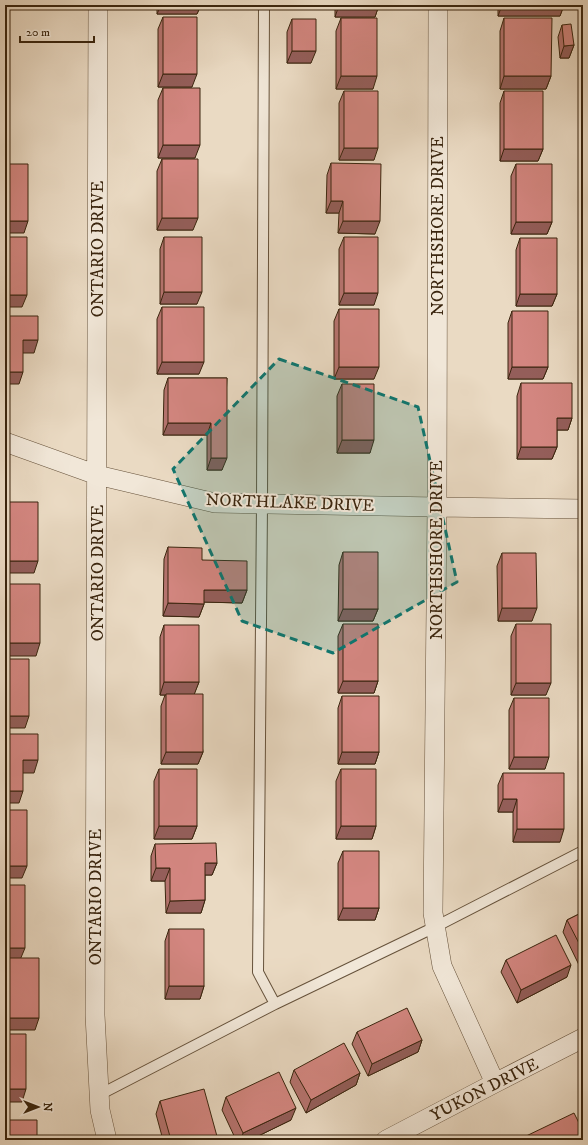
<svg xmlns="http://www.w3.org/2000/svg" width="588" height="1145" viewBox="0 0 588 1145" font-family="'IM FELL DW Pica',serif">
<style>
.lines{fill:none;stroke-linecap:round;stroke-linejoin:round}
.lane-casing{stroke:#66523b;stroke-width:12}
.street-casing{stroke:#66523b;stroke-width:20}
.lane{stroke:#f1e7d8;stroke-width:10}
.street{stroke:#f1e7d8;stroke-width:19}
.wall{fill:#b5736e;stroke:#3a250e}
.shaded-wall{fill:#945e5a;stroke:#3a250e}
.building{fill:#d38680;stroke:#3a250e}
.marked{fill:#0f766e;fill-opacity:0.2;stroke:#0f766e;stroke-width:3;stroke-dasharray:8 5;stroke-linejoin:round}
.labels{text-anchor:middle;stroke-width:4;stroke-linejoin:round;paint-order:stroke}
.street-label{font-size:17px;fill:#3a250e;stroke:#f1e7d8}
</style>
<rect width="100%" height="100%" fill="#eadac3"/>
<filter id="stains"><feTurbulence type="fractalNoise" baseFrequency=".005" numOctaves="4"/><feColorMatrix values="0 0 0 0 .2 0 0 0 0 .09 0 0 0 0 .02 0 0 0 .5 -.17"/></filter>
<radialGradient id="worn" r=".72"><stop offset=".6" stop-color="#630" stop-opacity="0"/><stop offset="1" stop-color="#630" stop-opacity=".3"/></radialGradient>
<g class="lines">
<defs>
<path id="lane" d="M264,5l-2,499 -4,468 17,32
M99,1095l176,-91 160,-77 148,-76"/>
<path id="street" d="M98,5l-3,1010 5,95 7,30
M438,5l-1,502 -4,406 9,53 53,117
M5,442l92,33 118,28 222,4 146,2
M386,1140l109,-57 88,-45"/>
</defs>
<use href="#lane" class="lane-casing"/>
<use href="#street" class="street-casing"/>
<use href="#lane" class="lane"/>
<use href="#street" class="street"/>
</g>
<path class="wall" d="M157,5h44l-4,9h-40z
M335,5h44l-4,12h-40z
M498,5h66l-4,11h-62z
M163,17l29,70h-34v-58z
M341,18l32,71h-37v-58z
M504,18l47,58 -5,13h-46v-58z
M292,19l19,44h-24v-31z
M562,25l12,20 -5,13h-9l-2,-21z
M163,88l32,70h-37v-58z
M344,91l30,69h-35v-57z
M504,91l39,58 -5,12h-38v-58z
M162,159l31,71h-36v-59z
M331,163l44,71 -37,-1 1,-20h-13l1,-38z
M516,164l36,58 -5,12h-36v-58z
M164,237l33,67h-37v-55z
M344,237l30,68h-35v-56z
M520,238l37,56 -5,12h-36v-56z
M162,307l37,67h-42v-55z
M339,309l35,70h-40v-58z
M512,311l36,56 -5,12h-35v-56z
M168,378h59l-5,92h-15v-35h-44l1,-45z
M521,383l51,35 -4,12h-11v17l-5,12h-35v-63z
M342,384l28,69h-33v-57z
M168,547l34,13 45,30 -5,13 -38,-1v2l-5,13 -36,-1 1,-57z
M343,552l35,57 -5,12h-35l1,-56z
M502,553l30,68h-34l-1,-55z
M343,624l35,57 -4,12h-36v-57z
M516,624l30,71h-35v-59z
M164,625l35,57 -5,12 9,58 -5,12h-37v-58l4,-11h-5v-58z
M342,696l37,56 -4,12h-37v-56z
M514,698l31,71h-36v-59z
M159,769l38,57 -5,13h-38v-58z
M341,769l35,57 -4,13h-36v-58z
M503,773l57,69h-47v-30h-15v-27z
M155,844l62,19 -5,12h-7v25l-4,13h-35l-1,-32h-14v-25z
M343,851l36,57 -4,12h-37v-57z
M583,912v51l-4,2 -16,-33 4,-12z
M169,929l35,57 -4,13h-35v-58z
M506,960l61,17 -50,26 -16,-31z
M357,1032l65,8 -4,12 -50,24 -16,-32z
M294,1070l66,3 -4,12 -50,28 -16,-31z
M226,1097l65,23 -41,20h-14l-14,-30z
M160,1101l58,39h-55l-7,-26z
M583,1116v13l-3,-5z"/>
<path class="shaded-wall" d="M161,5h40l-4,9h-40z
M339,5h40l-4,12h-40z
M502,5h62l-4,11h-62z
M574,45l-5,13h-9l4,-12z
M292,51h24l-5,12h-24z
M163,74h34l-5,13h-34z
M341,76h36l-4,13h-37z
M504,76h47l-5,13h-46z
M163,145h37l-5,13h-37z
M344,148h34l-4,12h-35z
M504,149h39l-5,12h-38z
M331,201h12l-4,12h-13z
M162,218h36l-5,12h-36z
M5,221h23l-4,12h-19z
M343,221h37l-5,13 -37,-1z
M516,222h36l-5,12h-36z
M164,292h38l-5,12h-37z
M344,293h34l-4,12h-35z
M520,294h37l-5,12h-36z
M5,295h22l-5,12h-17z
M23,340h15l-4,13h-15z
M162,362h42l-5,12h-42z
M339,367h40l-5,12h-40z
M512,367h36l-5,12h-35z
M5,372h18l-4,12h-14z
M557,418h15l-4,12h-16z
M168,423h43l-4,12h-44z
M342,440h32l-4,13h-33z
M521,447h36l-5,12h-35z
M211,458h16l-5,12h-15z
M5,561h33l-4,12h-29z
M204,590h43l-5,13 -42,-1z
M168,603l36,1 -5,13 -36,-1z
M502,608h35l-5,13h-34z
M343,609h35l-5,12h-35z
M5,643h35l-4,13h-31z
M343,681h35l-4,12h-36z
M164,682h35l-5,13h-34z
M516,683h35l-5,12h-35z
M5,716h24l-4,12h-20z
M166,752h37l-5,12h-37z
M342,752h37l-4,12h-37z
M514,757h35l-4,12h-36z
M23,760h15l-4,13h-15z
M5,791h18l-4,12h-14z
M503,799h14l-4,13h-15z
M159,826h38l-5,13h-38z
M341,826h35l-4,13h-36z
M517,829h47l-4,13h-47z
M205,863h12l-5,12h-12z
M5,866h22l-5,12h-17z
M156,868h14l-5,13h-14z
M205,900l-4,13h-35l4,-12z
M343,908h36l-4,12h-37z
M5,948h20l-5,12h-15z
M583,955v8l-4,2z
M571,965l-4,12 -50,26 4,-13z
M169,986h35l-4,13h-35z
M5,1018h34l-4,12h-30z
M422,1040l-4,12 -50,24 4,-12z
M360,1073l-4,12 -50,28 5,-13z
M5,1089h21l-4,13h-17z
M296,1108l-5,12 -41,20h-9l2,-7z"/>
<path class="building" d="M163,17h34v57h-34z
M341,18h36v58h-36z
M504,18h48l-1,58h-47z
M292,19h24v32h-24z
M571,24l3,21 -10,1 -2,-21z
M163,88h37v57h-37z
M344,91h34v57h-34z
M504,91h39v58h-39z
M162,159h36v59h-36z
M331,163l50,1 -1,57h-37v-20h-12z
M5,164h23v57h-23z
M516,164h36v58h-36z
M5,237h22v58h-22z
M164,237h38v55h-38z
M344,237h34v56h-34z
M520,238h37v56h-37z
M162,307h42v55h-42z
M339,309h40v58h-40z
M512,311h36v56h-36z
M5,316h33v24h-15v32h-18z
M168,378h59v80h-16v-35h-43z
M521,383h51v35h-15v29h-36z
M342,384h32v56h-32z
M5,502h33v59h-33z
M168,547l34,1v12l45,1v29h-43v14l-36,-1z
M343,552h35v57h-35z
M502,553h34l1,55h-35z
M5,584h35v59h-35z
M343,624h35v57h-35z
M516,624h35v59h-35z
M164,625h35v57h-35z
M5,659h24v57h-24z
M166,694h37v58h-37z
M342,696h37v56h-37z
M514,698h35v59h-35z
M5,734h33v26h-15v31h-18z
M159,769h38v57h-38z
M341,769h35v57h-35z
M503,773h61v56h-47v-30h-14z
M5,810h22v56h-22z
M216,843l1,20h-12v37l-35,1v-33h-14l-1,-24z
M343,851h36v57h-36z
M5,885h20v63h-20z
M583,912v39l-16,-31z
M169,929h35v57h-35z
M556,935l15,30 -50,25 -15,-30z
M5,958h34v60h-34z
M407,1008l15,32 -50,24 -15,-32z
M5,1034h21v55h-21z
M344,1043l16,30 -49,27 -17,-30z
M279,1072l17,36 -53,25 -17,-36z
M204,1089l14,51h-47l-11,-39z
M574,1113l9,18v9h-60l-1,-2z
M5,1120h32v20h-32z"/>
<path class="marked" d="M279,359l139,48 39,175 -124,71 -91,-32 -69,-152z"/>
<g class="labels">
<g class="street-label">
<text transform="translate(437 226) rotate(-90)" y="6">NORTHSHORE DRIVE</text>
<text transform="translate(97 249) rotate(-90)" y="6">ONTARIO DRIVE</text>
<text transform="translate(290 502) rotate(2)" y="6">NORTHLAKE DRIVE</text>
<text transform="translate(436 550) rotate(-90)" y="6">NORTHSHORE DRIVE</text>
<text transform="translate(97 573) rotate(-90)" y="6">ONTARIO DRIVE</text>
<text transform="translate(95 897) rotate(-90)" y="6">ONTARIO DRIVE</text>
<text transform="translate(484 1089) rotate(-27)" y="6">YUKON DRIVE</text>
</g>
</g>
<rect width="588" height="1145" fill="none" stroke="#eadac3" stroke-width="20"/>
<rect x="6" y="6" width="576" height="1133" fill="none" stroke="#3a250e" stroke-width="2"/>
<rect x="10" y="10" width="568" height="1125" fill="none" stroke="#3a250e"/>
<g transform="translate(38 1107) rotate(90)" stroke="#f1e7d8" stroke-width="3" paint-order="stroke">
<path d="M0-3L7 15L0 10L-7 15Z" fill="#3a250e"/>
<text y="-6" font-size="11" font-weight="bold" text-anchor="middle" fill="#3a250e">N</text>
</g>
<path d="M20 36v6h74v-6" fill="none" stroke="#3a250e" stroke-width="2"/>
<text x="26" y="36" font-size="12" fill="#3a250e" stroke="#f1e7d8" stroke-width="3" paint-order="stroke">20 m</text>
<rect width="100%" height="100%" filter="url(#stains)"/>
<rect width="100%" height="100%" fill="url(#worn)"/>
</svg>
